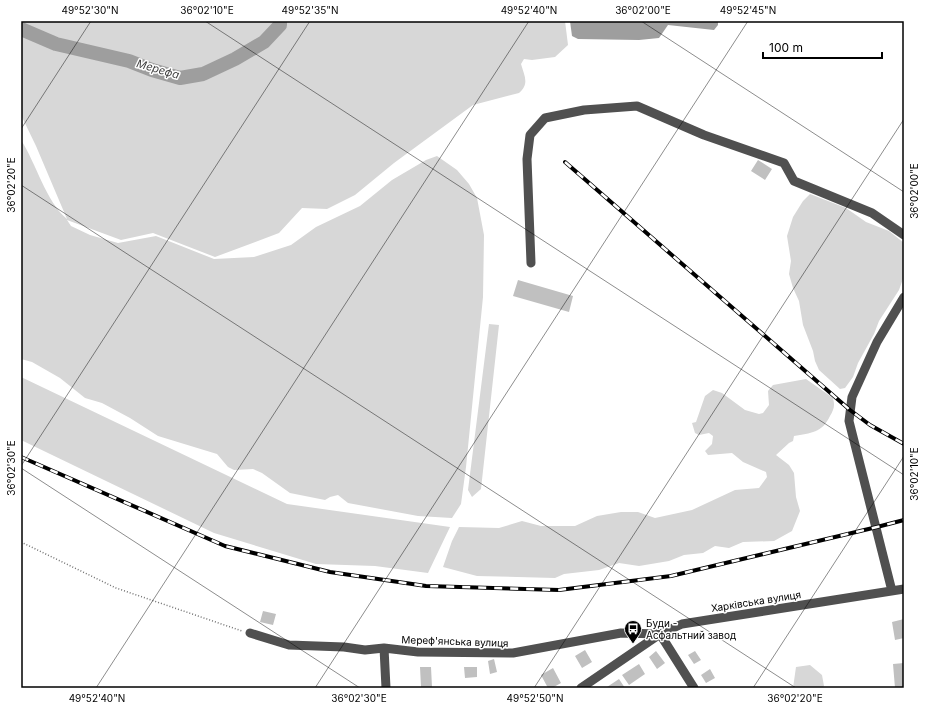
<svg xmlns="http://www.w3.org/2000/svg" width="925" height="709" viewBox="0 0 925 709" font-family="Inter,sans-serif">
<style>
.green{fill:#d7d7d7}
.water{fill:#9e9e9e}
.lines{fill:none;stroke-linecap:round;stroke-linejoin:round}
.river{stroke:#9e9e9e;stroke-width:14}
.building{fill:#c0c0c0}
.path{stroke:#727272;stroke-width:1.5;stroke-dasharray:1 2;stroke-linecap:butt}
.minor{stroke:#505050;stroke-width:9}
.rail-casing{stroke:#000;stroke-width:4}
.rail{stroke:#fff;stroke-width:2.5;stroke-dasharray:8;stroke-linecap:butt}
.ticks{fill:none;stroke:#000;stroke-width:1;stroke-opacity:0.45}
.labels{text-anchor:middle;stroke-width:3;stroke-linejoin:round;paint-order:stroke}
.street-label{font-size:10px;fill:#000;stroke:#fff}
.poi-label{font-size:10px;fill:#000;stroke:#fff;text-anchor:start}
.water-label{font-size:11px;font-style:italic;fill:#3f3f3f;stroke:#fff}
.neatline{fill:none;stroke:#000;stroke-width:1.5}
.ticks-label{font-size:10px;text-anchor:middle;fill:#000}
</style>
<rect width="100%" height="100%" fill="#fff"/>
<path class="green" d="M21,21h544l3,24 -13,12 -23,3 -8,-1 -3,5c3,11 9,20 -2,29l-46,12 -79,58 -39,32 -28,14 -25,-1 -23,25 -64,24 -62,-24 -32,7 -54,-20 4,6 19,9 28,8 38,-7 58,23 40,-2 37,-12 25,-18 44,-21 32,-26 34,-20 11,-4 20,14 12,14 8,14 7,37 -1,62 -17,170 -5,37 -9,14 -34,-2 -70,-13 -10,-8 -8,2 -5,3 -35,-7 -28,-20 -9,-4 -19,1 -6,-3 -11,-13 -59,-18 -28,-18 -28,-15 -17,-5 -25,-20 -28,-16 -11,-3v-219c15,23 25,62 46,79l-31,-73 -15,-31z
M810,194l36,14 20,14 23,9 15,12v33l-5,14 -20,31 -5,13 -16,29 -5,14 -8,11 -5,1 -21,-19 -4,-9 -2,-10 -10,-26 -4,-24 -6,-13 -4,-14 2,-13 -4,-25 6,-19 10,-16z
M489,324l10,1 -18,164 -9,8 -4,-7z
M21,377l266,127 163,23 -22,46 -53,-7 -59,-2 -102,-31 -193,-93z
M806,379l27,19c2,8 1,11 -3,18 -8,17 -19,17 -36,20l-1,5 -4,2 -13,12 13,10 5,8 2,24 4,14 -8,20 -18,10 -31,1 -14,6 -14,-2 -12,7 -19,2 -15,6 -30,5 -20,-3 -20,7 -35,4 -9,4 -78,-2 -34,-9 9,-26 7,-14 40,1 23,-7 19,5h34l22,-10 24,-4h17l17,6 37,-8 43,-20 24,-2 8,-11 -1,-5 -23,-10 -11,-9 -24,2 -3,-4 7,-7 1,-8 -4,-3 -10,2 -4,-2 -3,-10 4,-1 9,-26 8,-6 9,3 23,17 14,4 4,-1 6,-8 -1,-14 5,-6z
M810,665l12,10 2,11 -2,2h-29l3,-21z"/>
<path class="water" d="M570,21h148v4l-4,5 -46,-5 -9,13 -20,2 -61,-1 -6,-3z"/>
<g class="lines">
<path class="river" d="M21,29l35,15 73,17 23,9 28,8 23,-4 32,-15 29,-17 16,-17v-4"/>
</g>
<path class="building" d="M758,160l14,9 -7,11 -14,-9z
M518,280l55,16 -4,16 -56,-16z
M263,611l13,3 -3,11 -13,-3z
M904,619v19l-9,2 -3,-18z
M585,650l7,12 -10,6 -7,-12z
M656,651l9,12 -8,6 -8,-12z
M695,651l6,9 -7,4 -6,-9z
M494,659l3,13 -7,2 -2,-13z
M904,663v25h-9l-2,-24z
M639,664l6,10 -16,11 -7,-10z
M420,667h11l1,20h-11z
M464,667h13v10l-12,1z
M553,668l8,15 -9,5h-4l-7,-13z
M710,669l5,9 -9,5 -5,-8z
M619,679l6,9h-17l-1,-1z"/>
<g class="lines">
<path class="path" d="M21,542l95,46 126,43"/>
<path class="minor" d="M531,263l-4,-104 3,-24 15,-17 39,-8 53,-4 67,29 80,28 10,18 78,32 32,22
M892,591l-43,-170 3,-24 25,-55 27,-45
M250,633l39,12 55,2 21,3 19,-2 34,4 95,1 108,-20 39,1 34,54
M384,648l2,40
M581,688l79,-54 22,-10 222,-35"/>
<defs>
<path id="rail" d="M565,162l285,248 20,15 34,19
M21,457l204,89 105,26 96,14 133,4 112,-14 206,-49 27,-7"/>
</defs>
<use href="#rail" class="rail-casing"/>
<use href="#rail" class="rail"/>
</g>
<path class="ticks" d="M205,21l699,454M641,21l263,171M21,129l70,-108M21,185l775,503M21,466l289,-445M21,468l339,220M96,688l433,-667M315,688l433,-667M534,688l370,-569M753,688l151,-232"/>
<defs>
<symbol id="bus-pin" viewBox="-11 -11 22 30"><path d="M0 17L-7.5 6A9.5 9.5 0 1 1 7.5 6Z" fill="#000" stroke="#fff"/><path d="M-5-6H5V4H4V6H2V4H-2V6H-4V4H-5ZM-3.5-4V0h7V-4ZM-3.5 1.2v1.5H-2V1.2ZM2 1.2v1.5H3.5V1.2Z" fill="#fff"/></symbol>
</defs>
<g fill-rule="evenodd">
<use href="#bus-pin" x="623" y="619" width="20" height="27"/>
</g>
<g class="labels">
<g class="street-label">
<text transform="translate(756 601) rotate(-9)" y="4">Харківська вулиця</text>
<text transform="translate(455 641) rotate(2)" y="4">Мереф'янська вулиця</text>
</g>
<g class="poi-label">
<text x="646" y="627">Буди -<tspan x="646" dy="12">Асфальтний завод</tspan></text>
</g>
<g class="water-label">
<text transform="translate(158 69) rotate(16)" y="4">Мерефа</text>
</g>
</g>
<rect width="925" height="709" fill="none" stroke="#ffffff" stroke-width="44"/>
<path d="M763 52v6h119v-6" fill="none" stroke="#000000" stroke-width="2"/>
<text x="769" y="52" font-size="12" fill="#000000" stroke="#ffffff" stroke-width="3" paint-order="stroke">100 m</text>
<rect x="22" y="22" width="881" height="665" class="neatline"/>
<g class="ticks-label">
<text x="90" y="14">49°52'30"N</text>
<text x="207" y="14">36°02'10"E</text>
<text x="310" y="14">49°52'35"N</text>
<text x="529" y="14">49°52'40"N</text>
<text x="643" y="14">36°02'00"E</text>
<text x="748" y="14">49°52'45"N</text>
<text transform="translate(11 185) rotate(-90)" y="4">36°02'20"E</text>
<text transform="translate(914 191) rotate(-90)" y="4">36°02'00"E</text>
<text transform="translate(11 468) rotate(-90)" y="4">36°02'30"E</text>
<text transform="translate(914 474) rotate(-90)" y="4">36°02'10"E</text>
<text x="97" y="702">49°52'40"N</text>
<text x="359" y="702">36°02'30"E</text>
<text x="535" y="702">49°52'50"N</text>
<text x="795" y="702">36°02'20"E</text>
</g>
</svg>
